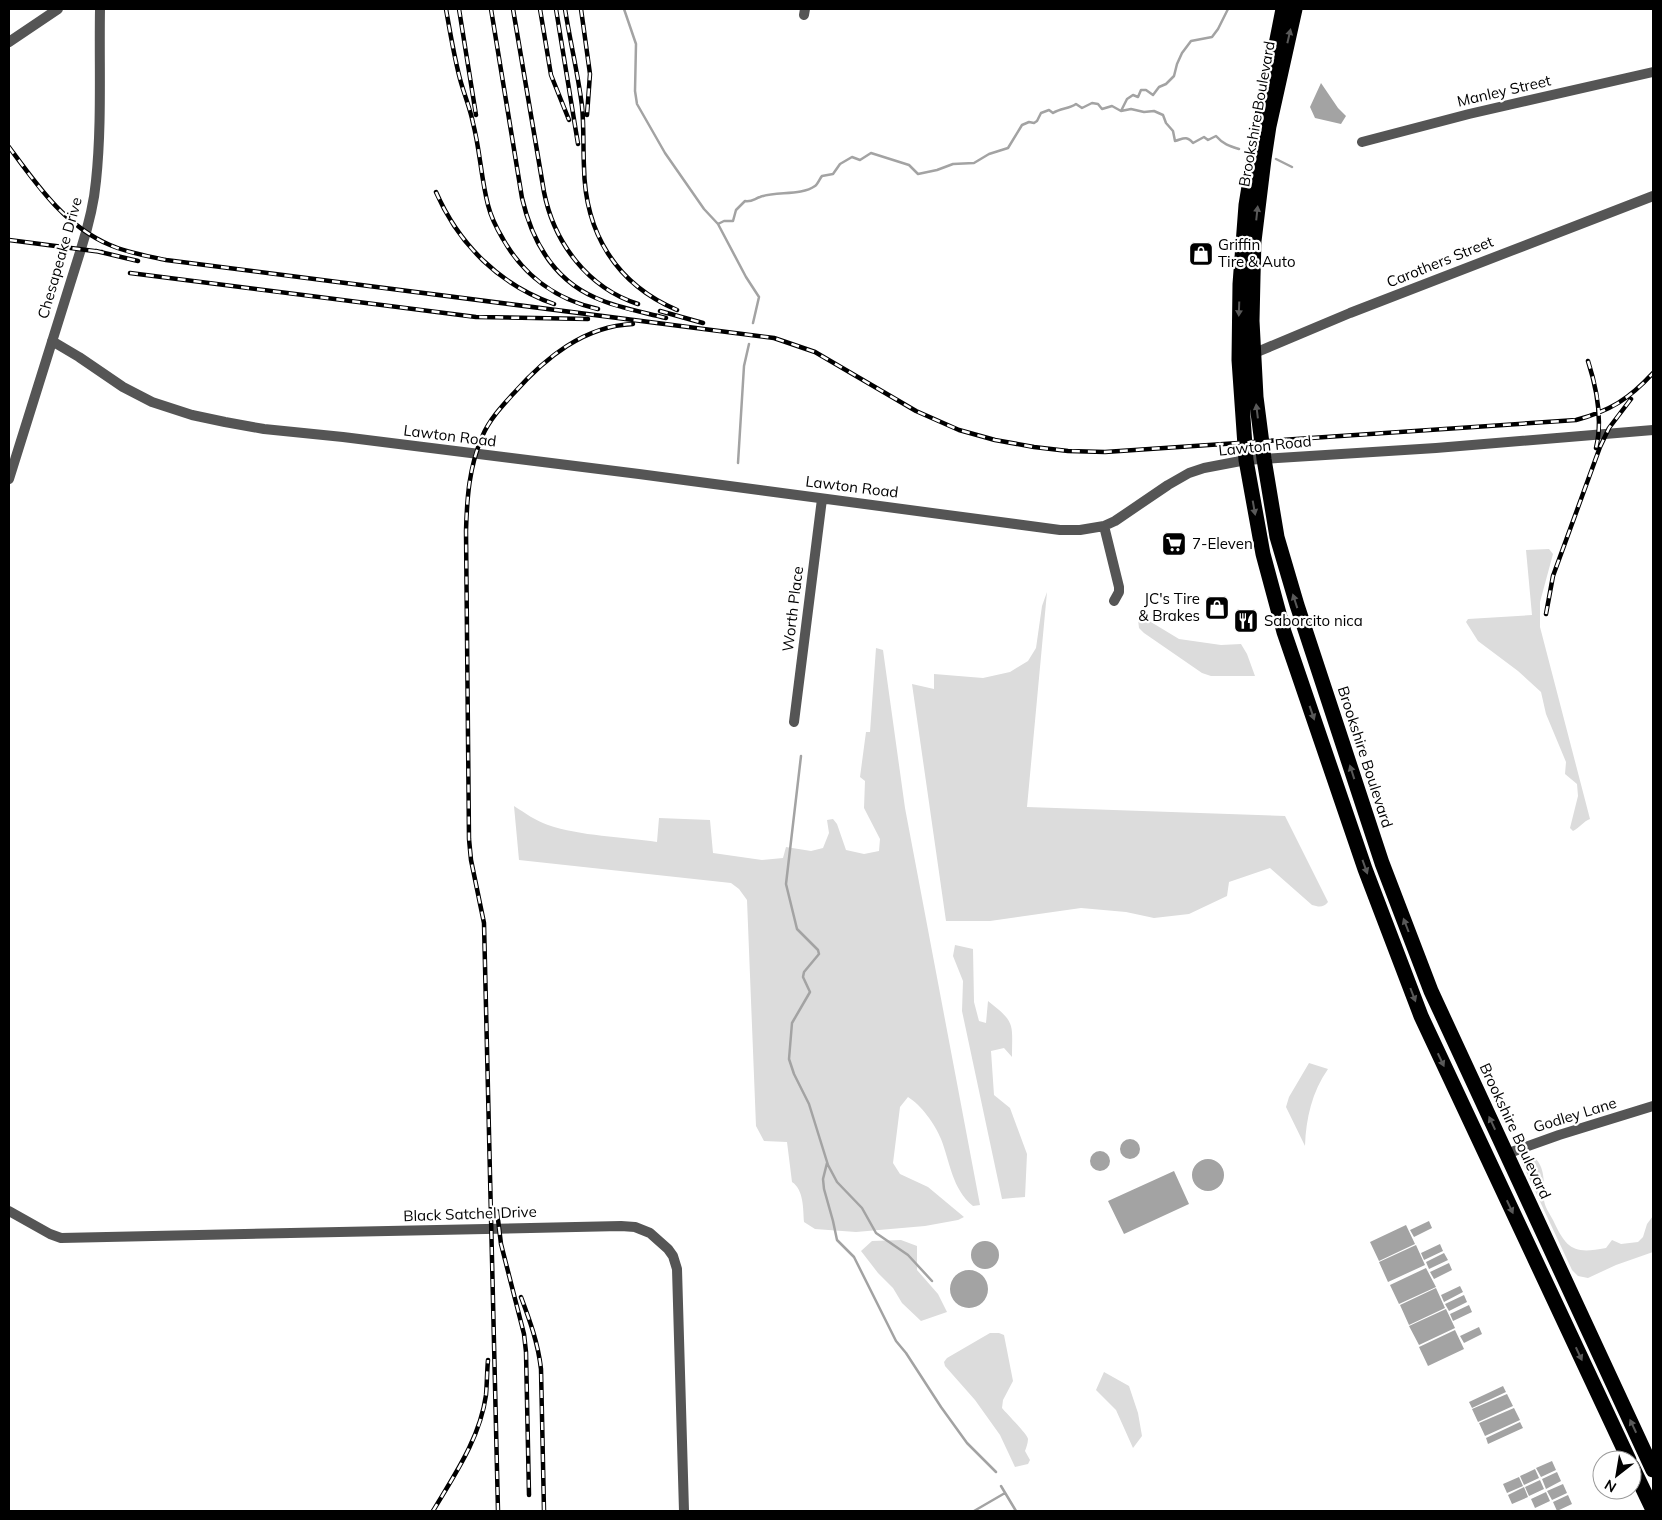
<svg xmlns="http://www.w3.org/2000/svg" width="1662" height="1520" viewBox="0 0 1662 1520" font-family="Mulish,sans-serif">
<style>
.green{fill:#dcdcdc}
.water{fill:#a3a3a3}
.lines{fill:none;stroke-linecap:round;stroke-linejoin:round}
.stream{stroke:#a3a3a3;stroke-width:2.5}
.minor{stroke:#555;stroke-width:10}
.highway{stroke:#000;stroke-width:15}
.rail-casing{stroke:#000;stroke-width:4.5}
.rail{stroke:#fff;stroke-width:2.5;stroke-dasharray:8;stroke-linecap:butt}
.oneway{fill:#595959}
.labels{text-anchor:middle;stroke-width:4.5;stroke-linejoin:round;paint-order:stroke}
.street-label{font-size:15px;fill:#000;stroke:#fff}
.poi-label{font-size:15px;fill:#000;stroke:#fff;text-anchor:start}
</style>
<rect width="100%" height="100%" fill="#fff"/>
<path class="green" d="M1549,549l4,5 -13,48v25l50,192c-6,2 -11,9 -17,12l-3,-3 8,-32 -1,-12 -12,-10 1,-12 -20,-48 -5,-22 -23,-21 -40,-30 -12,-19 2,-3 64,-4 -6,-65z
M1047,592l-20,215 258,9 43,86c-5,6 -9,5 -16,3l-42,-37 -41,14 -2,14 -38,18 -35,4 -28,-6 -45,-4 -91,13h-44l-34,-237 22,5v-15l49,4 27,-6 18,-11 8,-13 6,-42z
M1141,616l38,23 42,6 20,-1 6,10 8,22h-44l-9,-3 -58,-40 -5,-5 -1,-9z
M876,648l7,2 22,158 75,397 -7,1c-21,-17 -23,-44 -32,-67 -6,-15 -20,-34 -33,-42l-8,10 -7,56 7,11 28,13 36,30 -6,3 -33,6 -69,6 -41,-3 -11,-7c-1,-13 0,-32 -12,-40l-5,-40 -23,-1 -8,-15 -9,-226 -8,-11 -8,-6 -212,-23 -5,-54c11,7 22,15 34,19 32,11 75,12 109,17l2,-24 51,2 3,33 49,7 21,-2 3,-11 25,4 12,-3 6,-15 -2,-13 6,-1 4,5 9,26 18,4 15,-3 1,-12 -16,-31 1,-27 -5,-4 6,-45h4z
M955,945l18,4 1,53 5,19 7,2 2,-22c28,22 24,22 24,56l-8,-9 -13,3 3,44 16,13 17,46 -2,43 -23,2 -40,-188 1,-30 -10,-25z
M1309,1063l19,6c-16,23 -22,49 -23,77l-19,-39 3,-10z
M1527,1153c19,8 17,28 17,46 0,7 6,15 9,21 14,30 21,34 53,28l6,-8 9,4 17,-2 5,-5 4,-13 6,-8v36l-37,13 -28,13 -10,-2 -6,-6 -50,-107z
M901,1240l16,6v24l21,24 9,18 -26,9 -19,-18 -9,-15 -15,-15 -17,-22 11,-10z
M990,1333h9l5,2 9,46 -10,19 -1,8c4,5 26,27 26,31 0,4 -2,9 -3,12l5,9 -2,4 -13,3 -15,-32 -25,-35 -30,-34 -1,-4 3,-4z
M1104,1372l25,14 9,27 4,23 -9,12 -17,-38 -20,-20z"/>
<path class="water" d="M1321,83l17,25 8,8 -5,8 -26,-6 -5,-11z
M1120 1149a10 10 0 1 1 20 0a10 10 0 1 1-20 0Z
M1090 1161a10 10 0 1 1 20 0a10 10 0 1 1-20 0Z
M1192 1175a16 16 0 1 1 32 0a16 16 0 1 1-32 0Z
M1174,1171l15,33 -65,30 -16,-33z
M1429,1221l3,7 -18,9 -4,-7z
M1406,1225l9,19 -36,17 -9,-19z
M971 1255a14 14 0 1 1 28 0a14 14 0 1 1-28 0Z
M1440,1244l3,7 -19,9 -3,-7z
M1416,1245l9,20 -37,17 -9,-20z
M1444,1253l4,7 -19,9 -3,-7z
M1449,1263l3,7 -18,9 -4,-7z
M1426,1268l10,19 -37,17 -9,-19z
M950 1289a19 19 0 1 1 38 0a19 19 0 1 1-38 0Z
M1460,1286l3,6 -19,10 -3,-7z
M1436,1288l9,20 -36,17 -9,-20z
M1464,1295l3,7 -18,9 -4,-7z
M1469,1305l3,7 -19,9 -3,-7z
M1446,1309l9,19 -36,17 -10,-19z
M1479,1327l3,7 -18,9 -4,-7z
M1455,1330l9,19 -36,17 -9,-19z
M1503,1386l3,6 -34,16 -3,-6z
M1507,1394l6,12 -35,16 -6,-13z
M1514,1408l6,12 -35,16 -6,-13z
M1520,1422l3,6 -35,16 -2,-6z
M1552,1461l4,9 -15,7 -5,-9z
M1535,1469l4,9 -15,7 -4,-9z
M1557,1472l4,9 -15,8 -4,-10z
M1519,1477l4,9 -16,7 -4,-9z
M1540,1480l4,9 -15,7 -4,-9z
M1563,1484l4,9 -15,7 -5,-9z
M1524,1487l4,10 -16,7 -4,-9z
M1546,1492l4,9 -15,7 -4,-9z
M1568,1495l4,9 -15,7 -4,-9z"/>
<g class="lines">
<path class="stream" d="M624,9l12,35 -1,47 2,13 28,49 39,56 14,15 28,53 13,20 -6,26
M1121,111l6,-12 6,-4 5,2 3,-7h5l7,5 6,-8 7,-3 8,-8 3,-12 5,-11 9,-12 21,-4 6,-8 10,-20
M1276,159l16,8
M718,224l6,-3h9l3,-11 9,-9c7,1 9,-2 15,-4 16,-6 41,-1 55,-11 3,-2 5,-8 7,-10l11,-2 7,-10 12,-7 8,3 11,-7 38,12 9,9 19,-4 16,-6 21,-1 15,-9 19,-6 14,-23 7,-3 5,1 3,-2 4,-8 8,-3 4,3c8,-5 16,-4 23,-9l6,4 10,-5 6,1 4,5 10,-3 9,5 10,-2 13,3 10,-1 9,4 3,8 7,8 2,10c8,-2 11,-6 18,2l11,-6 4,3 8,-4c7,8 13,10 23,13
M738,463l6,-97 5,-22
M801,756l-15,128 11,45 21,21 1,4 -15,18 -1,5 7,15 -18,31 -3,36 5,15 15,30 19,61 9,17 25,26 14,25 32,22 24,26
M827,1163l-4,16 1,10 9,32 4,19 17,17 42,84 10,12 35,54 26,36 29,29
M1001,1486l15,25
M974,1511l31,-18"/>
<path class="minor" d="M804,15l1,-6
M9,42l49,-33
M1362,142l107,-28 184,-42
M52,341l27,16 44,30 29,15 40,13 33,7 39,7 79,8 296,37 421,56h20l24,-4 11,-5 53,-36 21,-12 15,-5 42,-8 190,-12 217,-18
M1250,355l100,-42 303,-117
M9,479l72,-230c7,-22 13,-45 15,-68 6,-57 3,-115 4,-172
M1104,526l15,61v5l-5,9
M794,722l28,-223
M1506,1154l53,-19 94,-29
M9,1211l41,23 11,4 560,-12 14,1 15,6 18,16 5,7 4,13 7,242"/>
<path class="highway" d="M1283,9l-29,147 -8,49 -6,79 -1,76 7,100 17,94 21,78 12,35 69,202 56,147 208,444
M1295,9l-26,117 -5,33 -10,82 -1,36 -1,44 4,76 8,62 13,78 20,68 85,258 49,128 222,479
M1632,1466l21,44"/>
<defs>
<path id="rail" d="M446,9c4,23 8,47 14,70 4,15 10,29 13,44 7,27 8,55 15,82 3,12 9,24 15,34 21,37 54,61 95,70
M459,9l17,106
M491,9l31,189c10,43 32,82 74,100 22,10 47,14 70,20
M513,9l31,183c10,51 44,96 94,112
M540,9l11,66 18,45
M556,9l22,135
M565,9c5,32 13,65 17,97 2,20 1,41 2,61 1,66 32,117 93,143
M581,9l9,65 -3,41
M9,147c28,38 56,79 101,98 18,8 38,11 56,15l608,78 41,14 101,59 43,19 36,10 39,7 34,4 37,1 471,-32c34,-9 53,-21 77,-47
M436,192c23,53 64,93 118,112
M9,240l93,12
M96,251l42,10
M130,273l346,44 112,2
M660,311l43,12
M1588,361c9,28 15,58 8,87
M1546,614l7,-38 47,-129 9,-19 22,-29
M497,1211l4,33 23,90 2,18 3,143
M521,1297c9,24 17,46 20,72l3,142
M433,1511c22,-37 47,-73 53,-116 1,-12 1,-24 2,-35
M498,1511l-14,-588 -13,-63 -2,-21 -3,-308c1,-34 3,-63 16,-94 7,-17 20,-31 32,-44 31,-35 70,-67 119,-69"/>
</defs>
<use href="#rail" class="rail-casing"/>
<use href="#rail" class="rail"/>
</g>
<defs><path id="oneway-solid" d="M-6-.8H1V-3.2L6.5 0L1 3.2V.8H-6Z" transform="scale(1.25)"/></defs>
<g class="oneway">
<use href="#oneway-solid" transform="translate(1289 36) rotate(-77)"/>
<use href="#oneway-solid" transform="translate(1257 213) rotate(-84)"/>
<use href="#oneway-solid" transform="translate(1239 309) rotate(92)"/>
<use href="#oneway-solid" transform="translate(1257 411) rotate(-97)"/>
<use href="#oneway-solid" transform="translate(1254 508) rotate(80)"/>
<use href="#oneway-solid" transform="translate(1295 601) rotate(-108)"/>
<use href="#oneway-solid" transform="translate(1312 713) rotate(71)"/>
<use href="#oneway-solid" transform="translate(1352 772) rotate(-108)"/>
<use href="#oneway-solid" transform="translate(1365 867) rotate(70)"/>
<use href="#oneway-solid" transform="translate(1406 925) rotate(-111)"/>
<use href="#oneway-solid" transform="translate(1413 995) rotate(69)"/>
<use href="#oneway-solid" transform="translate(1441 1060) rotate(65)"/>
<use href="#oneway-solid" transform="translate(1492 1123) rotate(-115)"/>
<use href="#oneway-solid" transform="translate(1510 1207) rotate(65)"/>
<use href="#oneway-solid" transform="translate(1579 1354) rotate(65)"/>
<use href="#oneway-solid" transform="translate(1633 1426) rotate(-115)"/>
</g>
<defs>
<symbol id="shop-square" viewBox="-11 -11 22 22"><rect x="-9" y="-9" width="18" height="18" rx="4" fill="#000" stroke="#fff"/><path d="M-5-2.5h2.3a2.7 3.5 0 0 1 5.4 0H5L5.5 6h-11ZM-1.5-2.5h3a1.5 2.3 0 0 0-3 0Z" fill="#fff"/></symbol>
<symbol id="supermarket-square" viewBox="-11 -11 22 22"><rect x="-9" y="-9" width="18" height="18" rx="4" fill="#000" stroke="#fff"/><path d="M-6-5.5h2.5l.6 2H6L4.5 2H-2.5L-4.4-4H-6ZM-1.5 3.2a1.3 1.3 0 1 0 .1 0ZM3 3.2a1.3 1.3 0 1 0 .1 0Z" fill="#fff"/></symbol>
<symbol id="restaurant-square" viewBox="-11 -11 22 22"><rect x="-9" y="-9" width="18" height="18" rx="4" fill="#000" stroke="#fff"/><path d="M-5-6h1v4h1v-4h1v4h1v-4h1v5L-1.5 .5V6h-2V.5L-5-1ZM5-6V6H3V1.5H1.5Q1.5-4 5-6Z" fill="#fff"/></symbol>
</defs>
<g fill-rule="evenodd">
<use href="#shop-square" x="1187" y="240" width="28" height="28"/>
<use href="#supermarket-square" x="1160" y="530" width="28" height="28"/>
<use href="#shop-square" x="1203" y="594" width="28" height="28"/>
<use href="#restaurant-square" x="1232" y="607" width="28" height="28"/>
</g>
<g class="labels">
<g class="street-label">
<text transform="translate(1504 91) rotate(-13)" y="5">Manley Street</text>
<text transform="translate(1257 114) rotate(-80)" y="5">Brookshire Boulevard</text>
<text transform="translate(60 258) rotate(-74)" y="5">Chesapeake Drive</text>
<text transform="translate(1440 262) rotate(-22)" y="5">Carothers Street</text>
<text transform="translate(450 436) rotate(7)" y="5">Lawton Road</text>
<text transform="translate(1265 446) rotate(-6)" y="5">Lawton Road</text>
<text transform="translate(852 487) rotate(7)" y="5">Lawton Road</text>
<text transform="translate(793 609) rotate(-83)" y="5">Worth Place</text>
<text transform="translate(1365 757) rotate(72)" y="5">Brookshire Boulevard</text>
<text transform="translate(1575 1115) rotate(-17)" y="5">Godley Lane</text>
<text transform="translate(1515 1131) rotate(65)" y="5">Brookshire Boulevard</text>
<text transform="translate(470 1214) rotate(-2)" y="5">Black Satchel Drive</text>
</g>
<g class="poi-label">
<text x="1218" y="250">Griffin<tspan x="1218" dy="17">Tire &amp; Auto</tspan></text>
<text x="1192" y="549">7-Eleven</text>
<text x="1200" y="604" text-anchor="end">JC's Tire<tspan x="1200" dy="17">&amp; Brakes</tspan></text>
<text x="1264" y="626">Saborcito nica</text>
</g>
</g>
<rect width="1662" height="1520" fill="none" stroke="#000000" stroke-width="20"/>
<g transform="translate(1617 1475) rotate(211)"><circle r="24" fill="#ffffff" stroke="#999999"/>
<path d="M0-4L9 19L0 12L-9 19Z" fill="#000000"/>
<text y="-8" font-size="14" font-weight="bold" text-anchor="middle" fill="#000000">N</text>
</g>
</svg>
